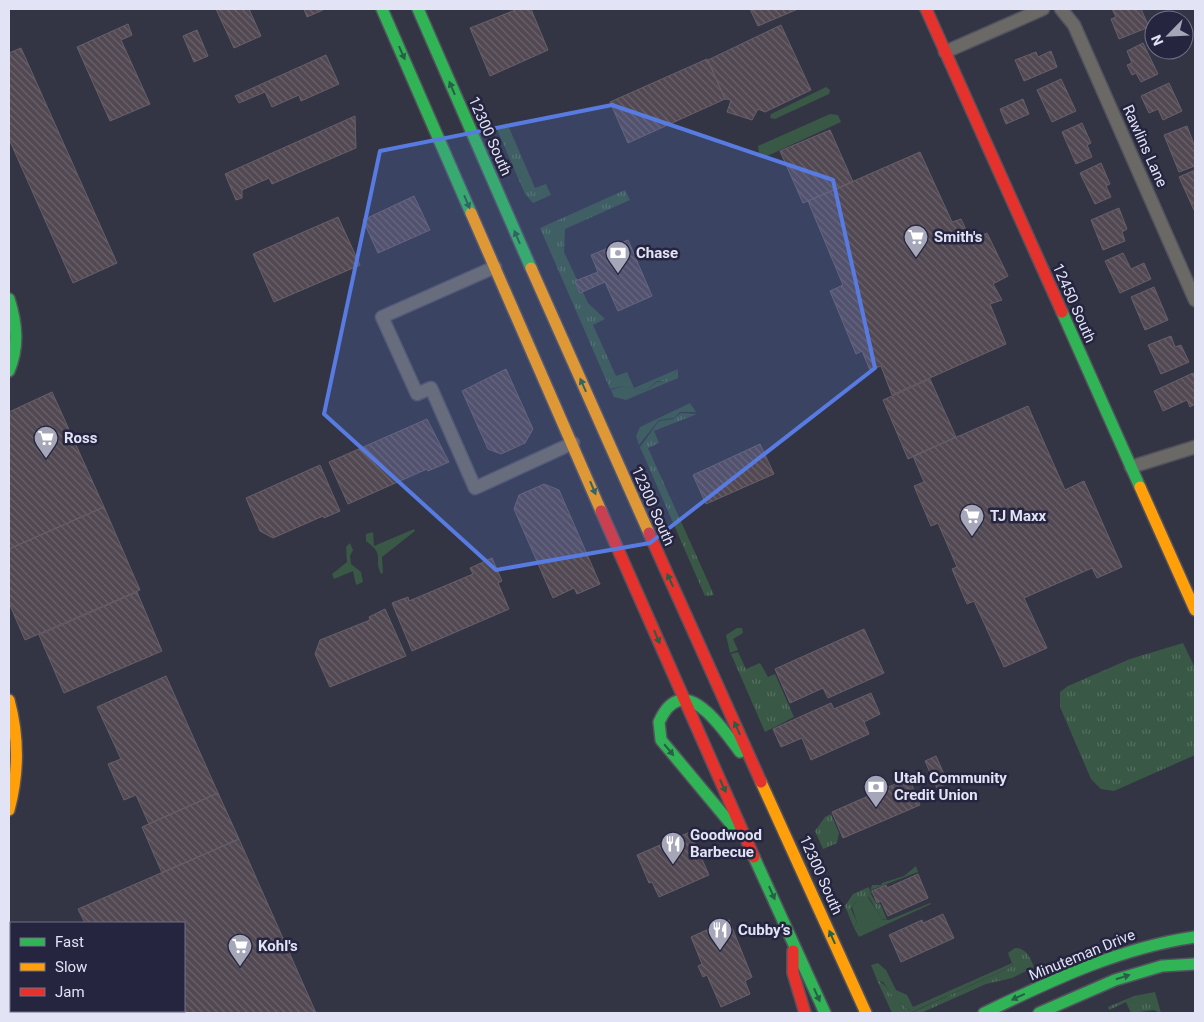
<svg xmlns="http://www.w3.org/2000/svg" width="1204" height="1022" viewBox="0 0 1204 1022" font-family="Roboto,sans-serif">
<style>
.grass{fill:url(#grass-tufts)}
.garden{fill:#395846}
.building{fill:url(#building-back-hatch);stroke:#675f69}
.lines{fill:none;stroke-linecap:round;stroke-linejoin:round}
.street-casing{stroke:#52525f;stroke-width:15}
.fast-casing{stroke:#52525f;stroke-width:14}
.slow-casing{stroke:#52525f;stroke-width:14}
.jam-casing{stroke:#52525f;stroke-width:14}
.street{stroke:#6b6965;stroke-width:12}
.fast{stroke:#30b455;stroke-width:11}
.slow{stroke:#ff9f0a;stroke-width:11}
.jam{stroke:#e5322d;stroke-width:11}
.oneway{fill:#295e48}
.marked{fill:#587be1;fill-opacity:0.2;stroke:#587be1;stroke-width:4;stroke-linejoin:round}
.labels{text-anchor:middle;stroke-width:5;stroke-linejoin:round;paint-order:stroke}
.street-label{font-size:15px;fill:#e2e3f5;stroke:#252540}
.poi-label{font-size:15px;font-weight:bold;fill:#e2e3f5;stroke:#252540;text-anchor:start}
</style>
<defs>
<pattern id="grass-tufts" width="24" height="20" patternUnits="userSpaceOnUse" patternTransform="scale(1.25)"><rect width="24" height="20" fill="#395846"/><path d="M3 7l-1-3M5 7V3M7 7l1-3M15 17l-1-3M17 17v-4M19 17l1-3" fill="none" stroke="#557061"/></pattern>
<pattern id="building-back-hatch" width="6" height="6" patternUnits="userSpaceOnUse" patternTransform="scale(1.25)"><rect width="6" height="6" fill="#514852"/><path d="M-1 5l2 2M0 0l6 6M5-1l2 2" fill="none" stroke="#6a626c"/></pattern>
</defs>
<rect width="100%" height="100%" fill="#343544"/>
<path class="grass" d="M507,123l28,65 11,-4 5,11 -18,8 -8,-9 -29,-67z
M625,190l5,10 -65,29 -1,23 24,51 17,16 -12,6 23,51 11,-4 7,16 44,-19 -11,13 -10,-1 -12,10 -22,-5 -13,3 -70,-161z
M681,413l16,1 -43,17 5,12 -11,5 66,147 -9,1 -65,-149 19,-26 14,-2z
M1183,643l12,25v87l-81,36 -13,-2 -10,-10 -31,-72v-15l8,-6 62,-27z
M738,652l8,17 14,-6 8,14 7,-3 19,43 -29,15 -34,-78z
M831,814l8,19 -2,10 -14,6 -8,-18 10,-14z
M869,887l1,6 7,11 3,-1 7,17 -5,-1 -13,-22c-9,0 -13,3 -18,12l6,13 -3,6 -9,-22 8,-12z
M1015,948c12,0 15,10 19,19l-22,11 -26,6 -65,29h-29l-15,-33c8,2 23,26 36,32l100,-46 -5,-13z
M1155,992l6,21 -7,-3 -23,3 -5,-11 -17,8 -1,-3 26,-11z"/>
<path class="garden" d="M826,87l4,3 -1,4 -54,25 -5,-1 1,-4z
M830,114l8,1 3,7 -76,35 -6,-4 -1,-7z
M678,370v8l-52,22 -12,-3 -3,-7 12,-4 22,5 12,-9h9z
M690,403l6,9h-16l-6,6 -15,2 -20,25 -3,-9 4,-9z
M414,529l1,2 -33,26 1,16 -2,1c-8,-17 5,-18 -15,-33v-7l7,-2 1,14z
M350,543l3,7 -3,6 1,8 10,8 2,10 -7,3 -3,-14 -19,8 -2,-5 15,-12 -1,-15z
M737,628h5l1,5 -10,6 5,11 -8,3 -4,-18z
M916,866l2,6 -47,18 2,5 -3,-3 2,-7h9l1,-2 22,-7z
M867,896l16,24h6l41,-17 1,1 -72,33 -5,-9 3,-6 -5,-15 7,-9z
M878,963l8,7 10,20 11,5 6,12 99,-44 1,3 -101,46 -18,-14 -11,-16 -6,-2 -6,-15z"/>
<path class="building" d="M216,9h33l12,27 -27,12z
M304,9h18l1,1 -16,7z
M518,9h13l17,41 -58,26 -20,-48z
M750,9h48l-40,17z
M1112,9h29l8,18 -30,12 -8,-20 5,-2z
M128,24l4,11 -11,5 29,64 -40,17 -33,-74z
M781,25l30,65 -46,22 -7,-3 -6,11 -25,-8 4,-12 -6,-1 -17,-39z
M197,30l11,26 -14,6 -11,-26z
M1143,43l15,31 -17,8 -5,-9 -4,2 -5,-10 5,-2 -5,-12z
M21,48l96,215 -44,20 -64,-144v-86z
M1051,51l6,16 -33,14 -9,-21 21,-8 2,5z
M326,55l13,29 -38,17 -2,-6 -27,12 -7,-15 -26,11 -4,-7z
M707,59l18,40 -97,44 -18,-41z
M1061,79l15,32 -24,11 -15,-32z
M1169,83l13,28 -19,9 -5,-11 -9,4 -8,-17z
M1023,99l6,15 -23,10 -6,-15z
M355,116l1,32 -84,36 -3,-6 -27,12v8l-6,2 -11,-26z
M1082,123l9,20 -4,2 5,12 -16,7 -14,-32z
M1187,126l8,21v19l-16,6 -15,-37z
M830,130l23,52 -50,21 -23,-52z
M920,152l32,70 9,-3 10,21 16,-7 21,43 -15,8 9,16 -12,4 16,40 -114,51 -11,-29 -11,4 -8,-19 -6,3 -26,-63 13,-6 -35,-84z
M1101,163l9,21 -4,2 5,11 -16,7 -15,-31z
M1195,170v40h-1l-15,-33z
M414,196l16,34 -52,23 -15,-33z
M1119,208l8,21 -5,3 3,9 -22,9 -12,-30z
M338,217l22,48 -86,37 -21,-48z
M628,240l24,56 -34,15 -13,-29 -25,11 -5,-12 23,-9 -7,-17z
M1123,253l8,16 13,-6 7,16 -31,14 -15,-32z
M1154,287l14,33 -23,10 -14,-33z
M1171,336l4,11 6,-2 8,17 -28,12 -13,-29z
M506,369l27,60 -8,14 -24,11 -13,-5 -26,-58z
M1193,373l2,6v25l-5,3 -3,-7 -24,11 -9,-20z
M930,379l26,58 -48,22 -25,-59z
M52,392l52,115 -95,42v-137z
M1028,406l37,84 19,-9 38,86 -25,11 -5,-10 -68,30 23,50 -43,19 -30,-66 -7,3 -15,-35 5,-2 -19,-44 -7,3 -17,-40 10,-4 -11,-26z
M427,419l22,43 -21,9 -1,-2 -79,35 -19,-42z
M760,444l14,30 -68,30 -13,-29z
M320,465l20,46 -16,7 -1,-2 -50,22 -13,-7 -14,-33z
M544,484l15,6 41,94 -23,10 -3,-6 -21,10 -39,-89 5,-14z
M104,507l36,83 -115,50 -16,-37v-54z
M492,558l10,23 -4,2 11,26 -97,42 -20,-48 16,-6 1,4 64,-27 -3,-6z
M137,592l25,59 -98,42 -25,-58z
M385,609l21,47 -76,31 -15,-33 5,-14 50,-20 -1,-3z
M864,629l20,44 -56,25 -5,-10 -33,15 -15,-34z
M166,676l52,117 -69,31 -13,-29 -12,5 -16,-36 13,-5 -24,-52z
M871,693l9,21 -16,8 5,12 -58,26 -9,-22 -21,9 -8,-18 58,-26 3,6z
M936,756l12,27 -11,5 -12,-27z
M909,778l11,27 -77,33 -11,-26z
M218,793l21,46 -77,34 -20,-46z
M690,832l19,43 -50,22 -7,-15 -3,1 -12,-28z
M239,839l77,174h-192l-1,-2h61v-88h-99l-7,-14z
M918,874l10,24 -40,18 -7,-15 -4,2 -5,-12 14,-6 1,3z
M943,914l11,24 -53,24 -12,-27 33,-15 1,3z
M729,920l23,57 -7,4 5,13 -29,13 -14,-32 -4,2 -5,-11 4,-2 -11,-27z"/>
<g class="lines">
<defs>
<path id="street" d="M1061,9l13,16 121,275
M945,52l98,-43
M495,267l-113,50 35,77 14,-6 44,100 98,-45
M1131,467l64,-20"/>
<path id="fast" d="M382,9l89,204
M418,9l113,259
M9,299c8,25 10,48 0,72
M1062,312l78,175
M736,830l-75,-90 -2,-18c24,-54 63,6 81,30
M754,857l71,156
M984,1013c69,-33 135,-65 211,-76
M1039,1013l76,-33 47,-14 33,-2"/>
<path id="slow" d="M471,213l130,298
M531,268l118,265
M1140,487l55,123
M9,700c10,37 10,73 0,110
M761,782l105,231"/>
<path id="jam" d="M926,9l136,303
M601,511l153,346
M649,533l112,249
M793,951v22l12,40
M9,1009l2,4"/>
</defs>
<use href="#street" class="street-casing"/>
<use href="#fast" class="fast-casing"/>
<use href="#slow" class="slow-casing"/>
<use href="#jam" class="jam-casing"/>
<use href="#street" class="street"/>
<use href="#fast" class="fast"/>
<use href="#slow" class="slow"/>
<use href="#jam" class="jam"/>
</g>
<defs><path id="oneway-solid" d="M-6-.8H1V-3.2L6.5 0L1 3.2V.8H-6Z" transform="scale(1.25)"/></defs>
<g class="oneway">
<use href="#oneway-solid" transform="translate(402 53) rotate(66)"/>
<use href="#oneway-solid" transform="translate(452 88) rotate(-113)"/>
<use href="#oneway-solid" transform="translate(467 202) rotate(67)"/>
<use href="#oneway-solid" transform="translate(517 237) rotate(-113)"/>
<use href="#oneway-solid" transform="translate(583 385) rotate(-114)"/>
<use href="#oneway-solid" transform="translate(593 488) rotate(67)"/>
<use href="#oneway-solid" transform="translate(670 580) rotate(-115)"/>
<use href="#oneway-solid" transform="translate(657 637) rotate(67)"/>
<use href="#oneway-solid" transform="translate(737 728) rotate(-114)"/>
<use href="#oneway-solid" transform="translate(669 750) rotate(50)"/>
<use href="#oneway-solid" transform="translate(723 786) rotate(65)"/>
<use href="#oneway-solid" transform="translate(772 893) rotate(66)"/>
<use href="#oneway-solid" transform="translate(832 937) rotate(-114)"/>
<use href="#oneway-solid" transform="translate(1123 977) rotate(-17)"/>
<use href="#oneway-solid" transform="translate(817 995) rotate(66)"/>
<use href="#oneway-solid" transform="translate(1018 997) rotate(155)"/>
</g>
<path class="marked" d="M612,105l221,75 42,188 -225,175 -154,27 -172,-156 56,-263z"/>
<defs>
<symbol id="supermarket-pin" viewBox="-11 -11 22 30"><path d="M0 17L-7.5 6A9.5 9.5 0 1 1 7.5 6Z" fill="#a5a6b7" stroke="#252540"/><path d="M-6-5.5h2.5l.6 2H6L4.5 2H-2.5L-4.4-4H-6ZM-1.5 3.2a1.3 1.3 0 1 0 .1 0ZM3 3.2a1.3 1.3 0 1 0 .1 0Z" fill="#fff"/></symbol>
<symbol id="bank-pin" viewBox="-11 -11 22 30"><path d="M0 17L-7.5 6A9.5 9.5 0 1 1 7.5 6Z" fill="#a5a6b7" stroke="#252540"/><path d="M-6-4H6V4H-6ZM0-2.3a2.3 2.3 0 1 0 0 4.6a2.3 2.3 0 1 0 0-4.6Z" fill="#fff"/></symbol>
<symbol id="restaurant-pin" viewBox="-11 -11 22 30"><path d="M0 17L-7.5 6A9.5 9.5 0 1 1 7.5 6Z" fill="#a5a6b7" stroke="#252540"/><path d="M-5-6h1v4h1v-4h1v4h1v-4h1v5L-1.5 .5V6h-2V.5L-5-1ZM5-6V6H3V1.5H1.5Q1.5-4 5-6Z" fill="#fff"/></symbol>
</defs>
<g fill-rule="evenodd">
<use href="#supermarket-pin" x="902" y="223" width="28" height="38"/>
<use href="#bank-pin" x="604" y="239" width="28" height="38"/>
<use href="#supermarket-pin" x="32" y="424" width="28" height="38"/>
<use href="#supermarket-pin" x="958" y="502" width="28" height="38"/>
<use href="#bank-pin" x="862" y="773" width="28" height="38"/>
<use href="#restaurant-pin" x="659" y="830" width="28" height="38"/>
<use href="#restaurant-pin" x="706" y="916" width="28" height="38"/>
<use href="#supermarket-pin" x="226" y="932" width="28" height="38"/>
</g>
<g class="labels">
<g class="street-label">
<text transform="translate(490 136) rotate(66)" y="5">12300 South</text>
<text transform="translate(1145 146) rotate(66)" y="5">Rawlins Lane</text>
<text transform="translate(1074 303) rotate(66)" y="5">12450 South</text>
<text transform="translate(653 506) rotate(66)" y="5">12300 South</text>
<text transform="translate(821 875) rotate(66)" y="5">12300 South</text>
<text transform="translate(1082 955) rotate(-22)" y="5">Minuteman Drive</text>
</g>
<g class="poi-label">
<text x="934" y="242">Smith's</text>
<text x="636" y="258">Chase</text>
<text x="64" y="443">Ross</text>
<text x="990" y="521">TJ Maxx</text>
<text x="894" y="783">Utah Community<tspan x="894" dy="17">Credit Union</tspan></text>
<text x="690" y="840">Goodwood<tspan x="690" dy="17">Barbecue</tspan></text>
<text x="738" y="935">Cubby’s</text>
<text x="258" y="951">Kohl's</text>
</g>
</g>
<rect width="1204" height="1022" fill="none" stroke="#e2e3f5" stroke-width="20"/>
<rect x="10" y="922" width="175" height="90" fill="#252540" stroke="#717188"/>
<rect x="20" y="938" width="25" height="8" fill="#30b455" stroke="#717188"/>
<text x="55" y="947" font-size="15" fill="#e2e3f5">Fast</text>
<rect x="20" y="963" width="25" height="8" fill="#ff9f0a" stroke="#717188"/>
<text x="55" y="972" font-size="15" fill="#e2e3f5">Slow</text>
<rect x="20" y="988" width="25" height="8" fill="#e5322d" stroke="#717188"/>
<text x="55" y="997" font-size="15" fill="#e2e3f5">Jam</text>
<g transform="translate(1169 35) rotate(246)"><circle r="24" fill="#252540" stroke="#717188"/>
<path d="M0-4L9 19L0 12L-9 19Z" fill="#a5a6b7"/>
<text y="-8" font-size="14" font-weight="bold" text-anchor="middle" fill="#e2e3f5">N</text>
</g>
</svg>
